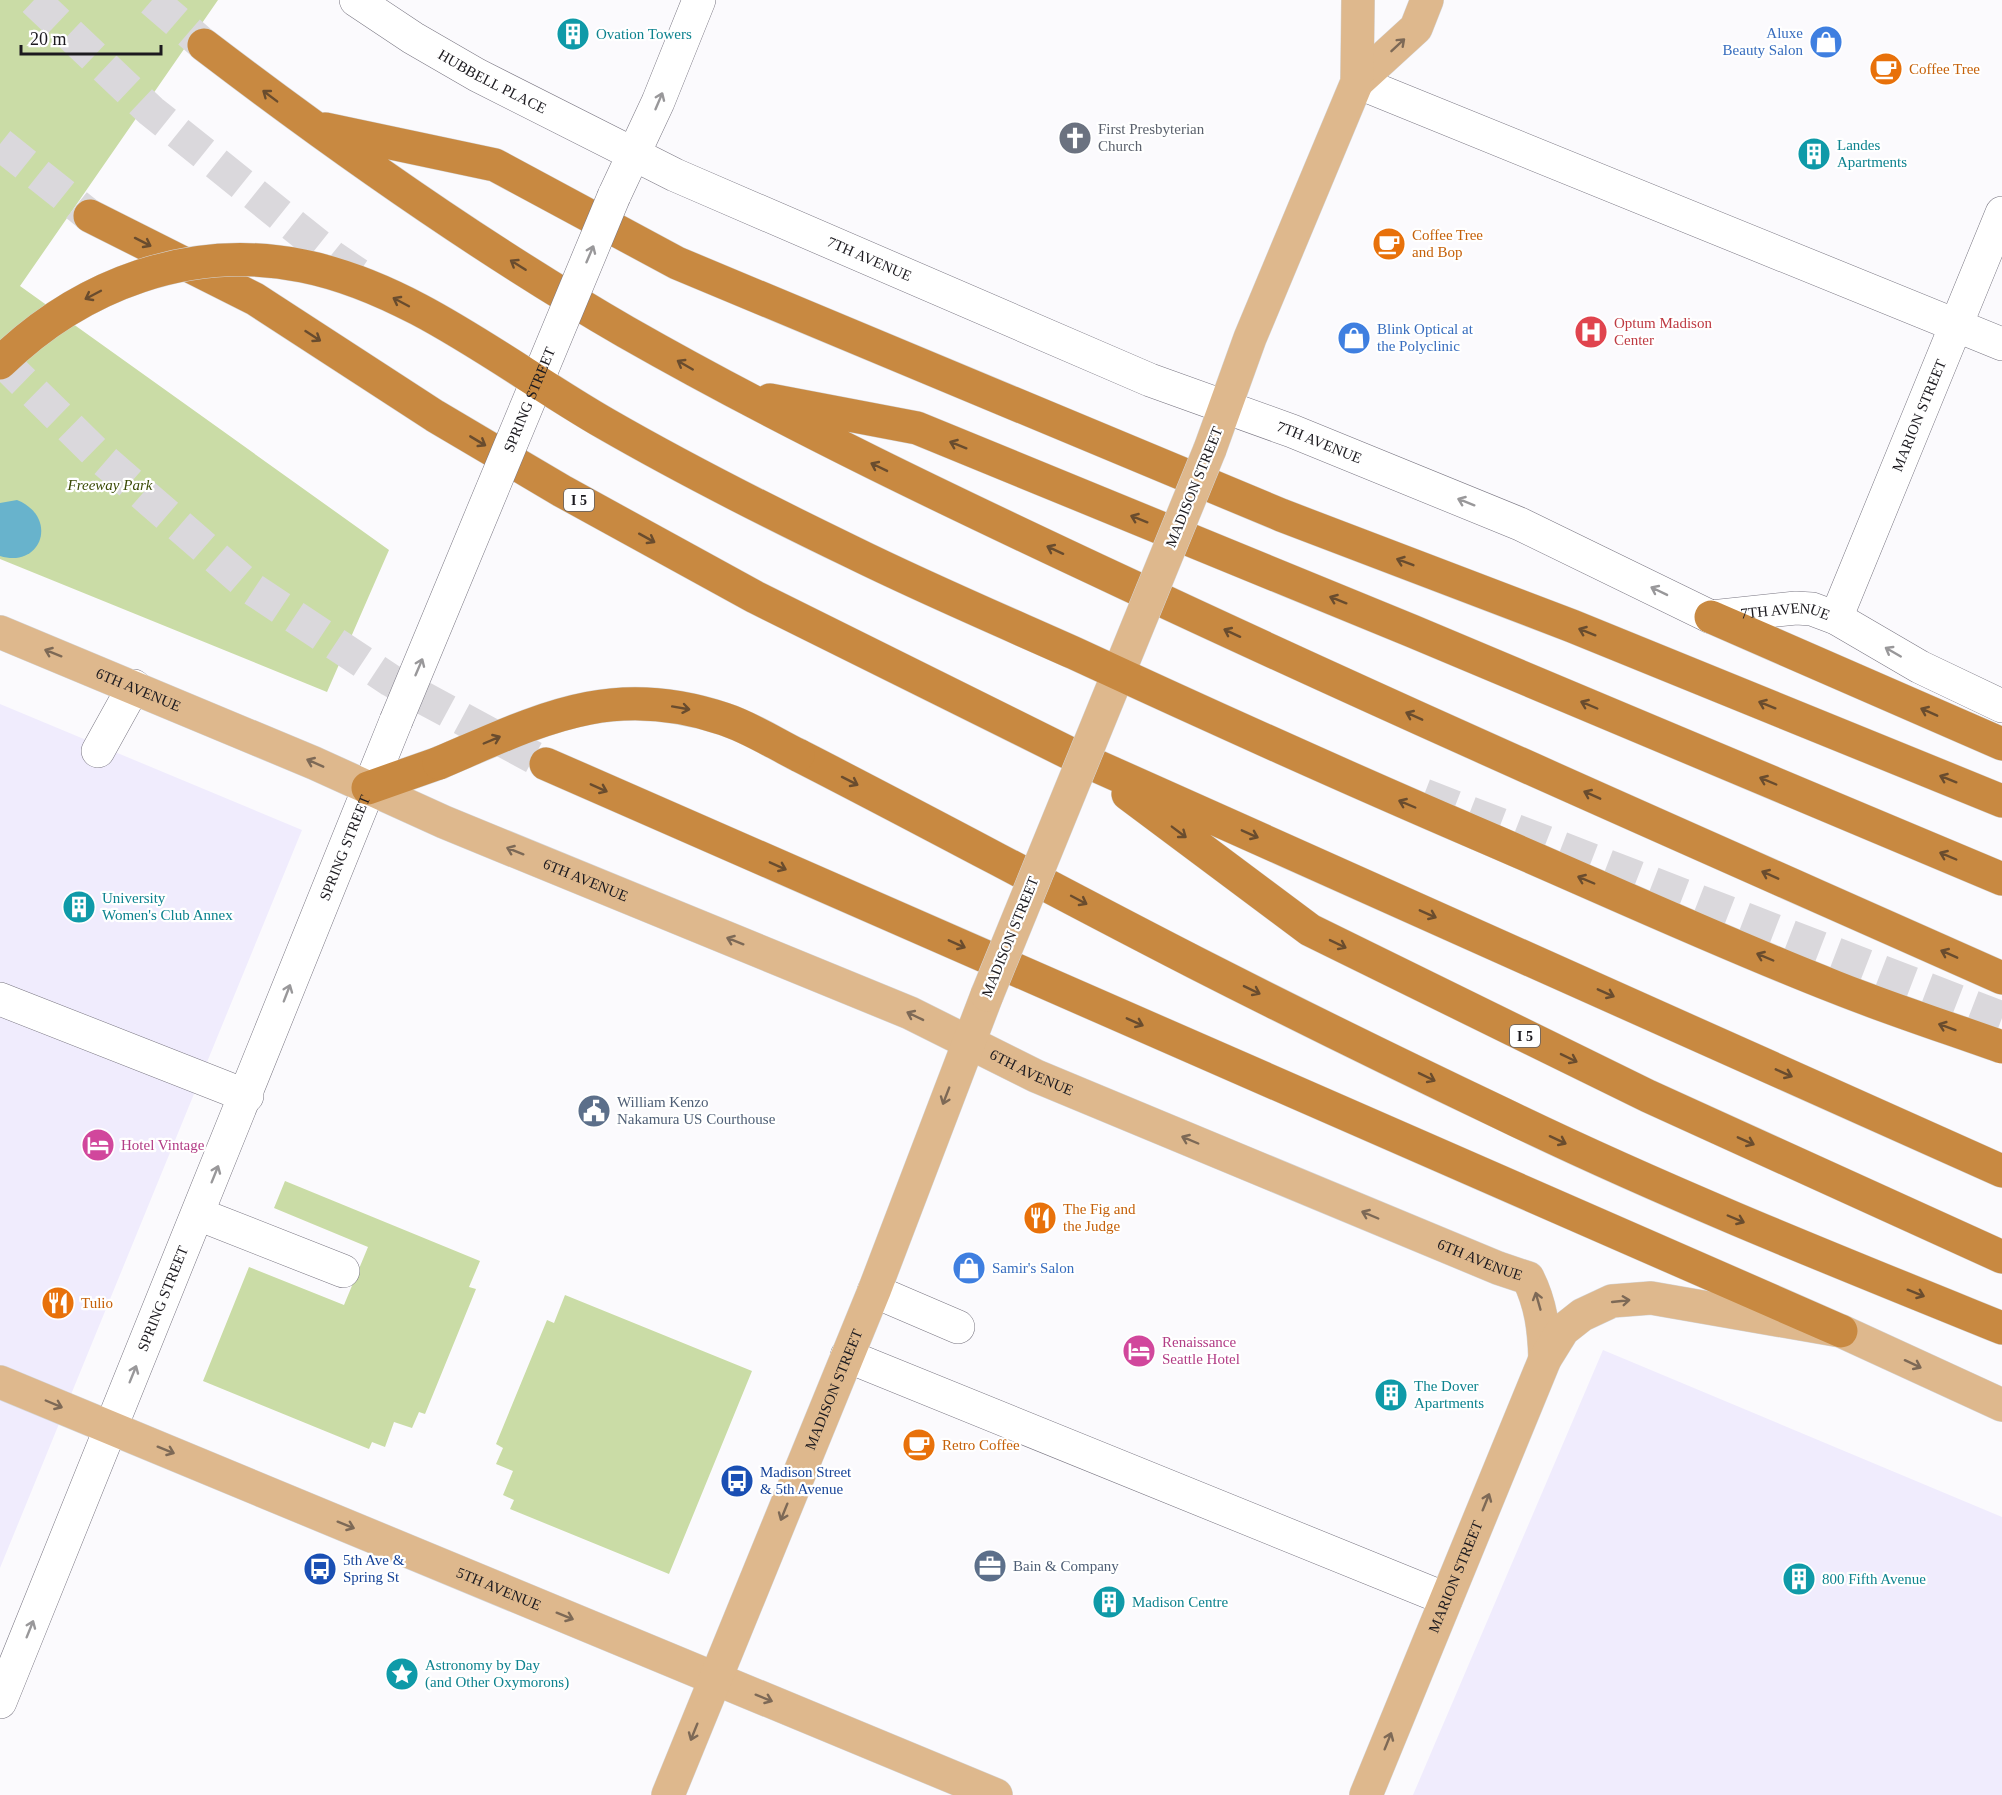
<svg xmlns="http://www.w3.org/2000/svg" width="2002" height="1795" viewBox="0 0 2002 1795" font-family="Georgia,serif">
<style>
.built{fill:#f0ecfd}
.green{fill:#cadca6}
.water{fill:#68b3cc}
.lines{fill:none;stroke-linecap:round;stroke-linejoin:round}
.highway-tunnel{stroke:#dad8dc;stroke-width:33;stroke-dasharray:33 16;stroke-linecap:butt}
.minor-casing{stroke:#797682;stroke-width:34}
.major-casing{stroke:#d6d6d7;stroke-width:34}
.highway-casing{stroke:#d6d6d7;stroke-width:34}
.minor{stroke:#fff;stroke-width:33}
.major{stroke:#deb88d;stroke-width:33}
.highway{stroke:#c88941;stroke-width:33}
.minor-bridge-casing{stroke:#797682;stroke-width:34;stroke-linecap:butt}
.major-bridge-casing{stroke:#d6d6d7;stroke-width:34;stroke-linecap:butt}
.highway-bridge-casing{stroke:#d6d6d7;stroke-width:34;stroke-linecap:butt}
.minor-bridge{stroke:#fff;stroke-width:33}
.major-bridge{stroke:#deb88d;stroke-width:33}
.highway-bridge{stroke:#c88941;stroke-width:33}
.oneway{stroke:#7d6956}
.oneway2{stroke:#694c2e}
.oneway3{stroke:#99989a}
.labels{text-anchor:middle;stroke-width:4.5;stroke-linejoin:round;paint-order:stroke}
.shield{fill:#fff;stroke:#605f62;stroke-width:1.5}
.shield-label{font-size:14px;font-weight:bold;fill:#1c1a1f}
.shop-label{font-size:15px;fill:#366cbe;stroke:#fff;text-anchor:start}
.culture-label{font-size:15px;fill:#0d838f;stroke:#fff;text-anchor:start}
.food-label{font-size:15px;fill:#c56008;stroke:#fff;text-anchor:start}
.street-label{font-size:15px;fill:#1c1a1f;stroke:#fff}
.worship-label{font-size:15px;fill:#5b616d;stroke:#fff;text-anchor:start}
.health-label{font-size:15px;fill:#be3a42;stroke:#fff;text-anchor:start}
.park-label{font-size:15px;font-style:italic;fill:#3a4a05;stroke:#fff}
.service-label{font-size:15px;fill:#4e5e75;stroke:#fff;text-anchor:start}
.hotel-label{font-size:15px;fill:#b23c85;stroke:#fff;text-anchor:start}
.transit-label{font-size:15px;fill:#164399;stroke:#fff;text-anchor:start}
</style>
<rect width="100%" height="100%" fill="#fbfafd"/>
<path class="built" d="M0,704l302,126 -302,738z
M1603,1350l399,167v278h-589z"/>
<path class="green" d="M0,0h218l-198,286 369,264 -62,142 -327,-133z
M285,1181l195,80 -11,26 7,2 -51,125 -6,-2 -7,16 -18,-6 -9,25 -13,-5 -3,7 -166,-68 46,-114 95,38 24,-58 -94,-39z
M565,1295l187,76 -83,203 -159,-65 4,-9 -11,-5 10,-24 -17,-7 7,-16 -7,-4 51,-124 7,3z"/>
<path class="water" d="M17,500c42,17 25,69 -17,56v-53z"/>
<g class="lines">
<path class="highway-tunnel" d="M34,0l117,111 183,147 34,23
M152,0l52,45
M0,144l90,72
M0,359l99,97 152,132 139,92 156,84
M1424,795l578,223"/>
<defs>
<g id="minor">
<path id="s1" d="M356,0l57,38 64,37 198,100 475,205 142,51 228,93 191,93 85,-9 16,1 24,9 84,49 82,39"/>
<path d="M1357,82l645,262"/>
<path d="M614,196l44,-94 41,-102"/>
<path id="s2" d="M1836,618l166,-405"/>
<path d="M98,751l36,-65"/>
<path d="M0,999l247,97"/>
<path d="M198,1214l145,57"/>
<path d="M874,1291l84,36"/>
<path d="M847,1356l599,243"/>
<path id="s3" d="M0,1702l396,-981"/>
</g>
<g id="major">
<path d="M1357,82l59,-54 11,-28"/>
<path d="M1210,449l40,-111 107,-256 1,-82"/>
<path id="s4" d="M0,632l314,131 130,59 466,191 126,63 462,192 30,10c13,26 16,51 17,81"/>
<path id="s5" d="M0,1382l996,413"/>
<path id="s6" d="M668,1795l206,-504 113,-296"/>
<path id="s7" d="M1366,1795l179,-436 18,-29 19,-15 30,-14 39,-3 190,33 161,74"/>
</g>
<path id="highway" d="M204,45c135,103 275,202 422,287 163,93 332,173 501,252 290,136 583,264 875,394
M325,129l170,36 182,98 604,252 291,111 430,175
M90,216l165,83 180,117 127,75 193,106 326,162 921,412
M770,400l147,28 495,203 590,248
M1711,617l291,127
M798,755c133,68 265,140 398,208 102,52 204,102 307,151 163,79 331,146 499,214
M546,764l1295,567
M368,788l71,-25
M1128,794l182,136 338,166 354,161"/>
</defs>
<use href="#minor" class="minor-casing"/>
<use href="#major" class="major-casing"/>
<use href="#highway" class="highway-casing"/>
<use href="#minor" class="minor"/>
<use href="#major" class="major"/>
<use href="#highway" class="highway"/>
<defs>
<g id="minor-bridge">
<path id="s8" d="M396,721l218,-525"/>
</g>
<path id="major-bridge" d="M987,995l223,-546"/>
<path id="highway-bridge" d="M0,363c81,-79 191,-120 303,-97 110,22 207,103 303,158 80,46 163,88 246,128 73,36 148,68 222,101 134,62 269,123 404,181 119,51 237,106 357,153 55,22 111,40 167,60
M439,763c101,-43 172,-82 285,-44 25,8 50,24 74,36"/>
</defs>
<use href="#minor-bridge" class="minor-bridge-casing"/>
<use href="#major-bridge" class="major-bridge-casing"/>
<use href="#highway-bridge" class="highway-bridge-casing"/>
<use href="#minor-bridge" class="minor-bridge"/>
<use href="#major-bridge" class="major-bridge"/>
<use href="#highway-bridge" class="highway-bridge"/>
</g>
<defs><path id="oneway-shaft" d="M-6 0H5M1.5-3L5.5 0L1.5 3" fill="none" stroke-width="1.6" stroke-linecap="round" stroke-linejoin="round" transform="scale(1.5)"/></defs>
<g class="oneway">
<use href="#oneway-shaft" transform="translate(1398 45) rotate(-43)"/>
<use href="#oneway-shaft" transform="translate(53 653) rotate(-158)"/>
<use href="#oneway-shaft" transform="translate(315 763) rotate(-156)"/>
<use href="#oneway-shaft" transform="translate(515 851) rotate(-158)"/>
<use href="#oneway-shaft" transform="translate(735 941) rotate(-158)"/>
<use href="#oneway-shaft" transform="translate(915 1016) rotate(-154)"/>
<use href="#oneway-shaft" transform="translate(946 1096) rotate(111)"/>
<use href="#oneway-shaft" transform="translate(1190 1140) rotate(-157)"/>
<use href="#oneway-shaft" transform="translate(1370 1215) rotate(-157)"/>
<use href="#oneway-shaft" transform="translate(1538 1301) rotate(-106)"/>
<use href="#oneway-shaft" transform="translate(1621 1301) rotate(-6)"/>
<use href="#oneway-shaft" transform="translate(1913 1364) rotate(25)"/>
<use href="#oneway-shaft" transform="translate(54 1404) rotate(23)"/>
<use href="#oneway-shaft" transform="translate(166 1450) rotate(22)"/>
<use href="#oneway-shaft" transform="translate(1486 1502) rotate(-68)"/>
<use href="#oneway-shaft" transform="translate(784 1512) rotate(112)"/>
<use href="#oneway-shaft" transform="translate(346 1525) rotate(22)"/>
<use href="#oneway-shaft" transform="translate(565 1616) rotate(22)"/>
<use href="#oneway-shaft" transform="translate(764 1698) rotate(22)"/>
<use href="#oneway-shaft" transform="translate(694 1732) rotate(112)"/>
<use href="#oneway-shaft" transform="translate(1388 1741) rotate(-68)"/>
</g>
<g class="oneway2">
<use href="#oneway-shaft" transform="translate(270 96) rotate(-143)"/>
<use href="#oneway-shaft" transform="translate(143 242) rotate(27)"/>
<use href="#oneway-shaft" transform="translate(518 265) rotate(-148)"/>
<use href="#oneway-shaft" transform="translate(93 295) rotate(152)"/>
<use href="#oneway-shaft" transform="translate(401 302) rotate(-152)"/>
<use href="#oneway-shaft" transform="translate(313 336) rotate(33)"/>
<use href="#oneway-shaft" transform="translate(685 365) rotate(-150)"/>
<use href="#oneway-shaft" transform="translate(478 441) rotate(31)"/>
<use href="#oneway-shaft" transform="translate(958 445) rotate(-158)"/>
<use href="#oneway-shaft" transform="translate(879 467) rotate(-154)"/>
<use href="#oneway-shaft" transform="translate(1139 519) rotate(-158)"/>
<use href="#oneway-shaft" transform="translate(647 538) rotate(29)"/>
<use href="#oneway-shaft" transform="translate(1055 550) rotate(-155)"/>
<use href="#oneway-shaft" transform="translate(1405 562) rotate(-159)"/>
<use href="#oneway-shaft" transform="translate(1338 600) rotate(-158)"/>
<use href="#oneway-shaft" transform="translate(1587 632) rotate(-158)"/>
<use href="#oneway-shaft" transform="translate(1232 633) rotate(-155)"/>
<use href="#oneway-shaft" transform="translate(1589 705) rotate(-157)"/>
<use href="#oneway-shaft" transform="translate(1767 705) rotate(-158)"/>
<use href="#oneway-shaft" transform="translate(681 708) rotate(10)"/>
<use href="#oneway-shaft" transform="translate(1929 712) rotate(-156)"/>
<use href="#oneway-shaft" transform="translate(1414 716) rotate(-156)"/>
<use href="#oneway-shaft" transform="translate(492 740) rotate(-23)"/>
<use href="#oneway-shaft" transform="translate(1948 779) rotate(-158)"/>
<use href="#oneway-shaft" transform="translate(850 781) rotate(27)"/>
<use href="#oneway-shaft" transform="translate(1768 781) rotate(-157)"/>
<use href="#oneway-shaft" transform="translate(599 788) rotate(24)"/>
<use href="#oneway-shaft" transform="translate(1592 795) rotate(-156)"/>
<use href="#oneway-shaft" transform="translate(1407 804) rotate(-157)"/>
<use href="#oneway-shaft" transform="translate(1179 832) rotate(37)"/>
<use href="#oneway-shaft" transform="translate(1250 834) rotate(24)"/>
<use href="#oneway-shaft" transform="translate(1948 856) rotate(-157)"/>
<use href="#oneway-shaft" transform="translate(778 866) rotate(24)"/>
<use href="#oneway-shaft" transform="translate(1770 875) rotate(-156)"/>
<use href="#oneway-shaft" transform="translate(1586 880) rotate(-157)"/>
<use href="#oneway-shaft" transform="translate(1079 900) rotate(28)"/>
<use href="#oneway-shaft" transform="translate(1428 914) rotate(24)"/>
<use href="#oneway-shaft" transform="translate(957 944) rotate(24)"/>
<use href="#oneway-shaft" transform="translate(1338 944) rotate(26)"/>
<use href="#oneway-shaft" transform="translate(1949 954) rotate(-156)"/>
<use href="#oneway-shaft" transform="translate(1765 957) rotate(-157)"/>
<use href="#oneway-shaft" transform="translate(1252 990) rotate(26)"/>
<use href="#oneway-shaft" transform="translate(1606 993) rotate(24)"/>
<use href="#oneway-shaft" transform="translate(1135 1022) rotate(24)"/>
<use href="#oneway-shaft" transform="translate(1947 1027) rotate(-160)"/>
<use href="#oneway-shaft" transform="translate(1569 1058) rotate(26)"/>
<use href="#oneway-shaft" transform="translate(1784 1073) rotate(24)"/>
<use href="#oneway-shaft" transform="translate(1427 1077) rotate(26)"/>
<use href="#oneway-shaft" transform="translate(1558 1140) rotate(25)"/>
<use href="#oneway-shaft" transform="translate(1746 1141) rotate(24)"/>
<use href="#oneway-shaft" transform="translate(1736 1219) rotate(23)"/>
<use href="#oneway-shaft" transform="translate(1916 1293) rotate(22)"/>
</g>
<g class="oneway3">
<use href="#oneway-shaft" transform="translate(659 101) rotate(-67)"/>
<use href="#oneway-shaft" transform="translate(590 254) rotate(-67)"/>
<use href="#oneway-shaft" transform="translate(1466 502) rotate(-158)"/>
<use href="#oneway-shaft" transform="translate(1659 591) rotate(-154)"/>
<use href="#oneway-shaft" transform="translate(1893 652) rotate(-150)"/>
<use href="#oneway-shaft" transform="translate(419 667) rotate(-67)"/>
<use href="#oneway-shaft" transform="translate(287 993) rotate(-69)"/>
<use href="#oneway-shaft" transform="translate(215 1174) rotate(-68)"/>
<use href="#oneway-shaft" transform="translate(133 1374) rotate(-68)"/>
<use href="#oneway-shaft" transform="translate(30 1629) rotate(-68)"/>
</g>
<defs>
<symbol id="building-disc" viewBox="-11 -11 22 22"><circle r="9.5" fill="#0f9aa8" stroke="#fff"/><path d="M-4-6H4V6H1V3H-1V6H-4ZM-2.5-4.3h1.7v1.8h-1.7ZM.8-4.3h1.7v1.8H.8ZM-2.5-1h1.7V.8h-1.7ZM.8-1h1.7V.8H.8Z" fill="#fff"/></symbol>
<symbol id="shop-disc" viewBox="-11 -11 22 22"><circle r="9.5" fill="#3f7fe0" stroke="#fff"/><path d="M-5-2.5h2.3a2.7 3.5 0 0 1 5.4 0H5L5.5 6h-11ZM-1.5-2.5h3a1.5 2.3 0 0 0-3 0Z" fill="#fff"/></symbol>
<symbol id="cafe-disc" viewBox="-11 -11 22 22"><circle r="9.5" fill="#e8710a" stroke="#fff"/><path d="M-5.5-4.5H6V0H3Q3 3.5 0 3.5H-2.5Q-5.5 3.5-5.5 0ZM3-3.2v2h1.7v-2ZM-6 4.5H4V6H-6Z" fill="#fff"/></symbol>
<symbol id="church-disc" viewBox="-11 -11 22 22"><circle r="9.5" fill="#6b7280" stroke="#fff"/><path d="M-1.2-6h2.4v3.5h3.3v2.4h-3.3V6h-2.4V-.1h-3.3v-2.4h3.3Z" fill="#fff"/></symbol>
<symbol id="hospital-disc" viewBox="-11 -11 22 22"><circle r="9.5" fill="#e0444e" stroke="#fff"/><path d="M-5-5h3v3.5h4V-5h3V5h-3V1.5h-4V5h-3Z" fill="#fff"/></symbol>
<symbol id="civic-disc" viewBox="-11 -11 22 22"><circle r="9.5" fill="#5c6f8a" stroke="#fff"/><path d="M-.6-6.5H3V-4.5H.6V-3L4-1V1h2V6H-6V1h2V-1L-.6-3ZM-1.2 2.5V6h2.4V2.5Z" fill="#fff"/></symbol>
<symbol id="hotel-disc" viewBox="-11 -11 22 22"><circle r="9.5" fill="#d1479c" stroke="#fff"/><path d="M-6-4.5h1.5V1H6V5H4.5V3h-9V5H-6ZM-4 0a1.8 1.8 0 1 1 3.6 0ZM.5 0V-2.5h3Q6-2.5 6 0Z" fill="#fff"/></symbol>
<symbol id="restaurant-disc" viewBox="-11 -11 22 22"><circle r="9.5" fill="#e8710a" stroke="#fff"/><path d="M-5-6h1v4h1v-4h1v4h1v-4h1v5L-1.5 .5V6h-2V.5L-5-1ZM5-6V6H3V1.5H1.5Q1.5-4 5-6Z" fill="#fff"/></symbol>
<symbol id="bus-disc" viewBox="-11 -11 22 22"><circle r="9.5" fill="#1a4fb4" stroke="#fff"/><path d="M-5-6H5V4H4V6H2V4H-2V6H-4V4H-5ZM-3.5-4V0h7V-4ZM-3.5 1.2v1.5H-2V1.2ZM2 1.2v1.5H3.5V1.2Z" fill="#fff"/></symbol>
<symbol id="office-disc" viewBox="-11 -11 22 22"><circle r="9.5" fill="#5c6f8a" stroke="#fff"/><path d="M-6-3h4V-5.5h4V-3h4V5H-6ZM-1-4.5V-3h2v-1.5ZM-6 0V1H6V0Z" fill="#fff"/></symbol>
<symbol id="sight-disc" viewBox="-11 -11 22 22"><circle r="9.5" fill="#0f9aa8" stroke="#fff"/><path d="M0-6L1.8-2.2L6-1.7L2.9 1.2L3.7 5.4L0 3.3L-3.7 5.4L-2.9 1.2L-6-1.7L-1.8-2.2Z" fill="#fff"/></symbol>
</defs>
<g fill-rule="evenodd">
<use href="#building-disc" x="554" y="15" width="38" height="38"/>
<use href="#shop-disc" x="1807" y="23" width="38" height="38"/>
<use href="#cafe-disc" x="1867" y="50" width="38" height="38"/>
<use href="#church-disc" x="1056" y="119" width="38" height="38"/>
<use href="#building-disc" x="1795" y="135" width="38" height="38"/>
<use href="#cafe-disc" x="1370" y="225" width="38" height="38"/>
<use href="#hospital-disc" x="1572" y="313" width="38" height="38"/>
<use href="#shop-disc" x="1335" y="319" width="38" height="38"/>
<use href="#building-disc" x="60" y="888" width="38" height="38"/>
<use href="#civic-disc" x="575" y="1092" width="38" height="38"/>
<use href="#hotel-disc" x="79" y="1126" width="38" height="38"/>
<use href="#restaurant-disc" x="1021" y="1199" width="38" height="38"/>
<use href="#shop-disc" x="950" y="1249" width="38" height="38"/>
<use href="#restaurant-disc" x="39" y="1284" width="38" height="38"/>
<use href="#hotel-disc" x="1120" y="1332" width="38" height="38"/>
<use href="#building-disc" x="1372" y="1376" width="38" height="38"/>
<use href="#cafe-disc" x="900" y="1426" width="38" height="38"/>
<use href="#bus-disc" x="718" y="1462" width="38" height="38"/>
<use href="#office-disc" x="971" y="1547" width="38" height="38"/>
<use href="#bus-disc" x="301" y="1550" width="38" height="38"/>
<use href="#building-disc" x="1780" y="1560" width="38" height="38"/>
<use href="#building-disc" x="1090" y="1583" width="38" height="38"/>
<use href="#sight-disc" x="383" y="1655" width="38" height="38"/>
</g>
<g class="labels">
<g class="shield">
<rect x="564" y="489" width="30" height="22" rx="4.5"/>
<rect x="1510" y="1025" width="30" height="22" rx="4.5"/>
</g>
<g class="shield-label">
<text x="579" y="505">I 5</text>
<text x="1525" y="1041">I 5</text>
</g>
<g class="shop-label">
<text x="1803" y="38" text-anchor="end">Aluxe<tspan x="1803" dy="17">Beauty Salon</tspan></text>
<text x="1377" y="334">Blink Optical at<tspan x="1377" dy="17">the Polyclinic</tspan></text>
<text x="992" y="1273">Samir's Salon</text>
</g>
<g class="culture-label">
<text x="596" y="39">Ovation Towers</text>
<text x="1837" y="150">Landes<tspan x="1837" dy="17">Apartments</tspan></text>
<text x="102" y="903">University<tspan x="102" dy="17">Women's Club Annex</tspan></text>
<text x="1414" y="1391">The Dover<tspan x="1414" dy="17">Apartments</tspan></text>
<text x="1822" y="1584">800 Fifth Avenue</text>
<text x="1132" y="1607">Madison Centre</text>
<text x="425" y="1670">Astronomy by Day<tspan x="425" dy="17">(and Other Oxymorons)</tspan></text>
</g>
<g class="food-label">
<text x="1909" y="74">Coffee Tree</text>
<text x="1412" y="240">Coffee Tree<tspan x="1412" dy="17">and Bop</tspan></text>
<text x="1063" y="1214">The Fig and<tspan x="1063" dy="17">the Judge</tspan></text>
<text x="81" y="1308">Tulio</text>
<text x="942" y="1450">Retro Coffee</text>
</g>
<g class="street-label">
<text dy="5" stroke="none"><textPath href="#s1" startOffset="159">HUBBELL PLACE</textPath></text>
<text dy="5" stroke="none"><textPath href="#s1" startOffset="576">7TH AVENUE</textPath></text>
<text dy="5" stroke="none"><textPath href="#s8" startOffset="348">SPRING STREET</textPath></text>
<text dy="5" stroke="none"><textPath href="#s2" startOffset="219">MARION STREET</textPath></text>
<text dy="5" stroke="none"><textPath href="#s1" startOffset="1062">7TH AVENUE</textPath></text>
<text transform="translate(1194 487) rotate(-68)" y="5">MADISON STREET</text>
<text dy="5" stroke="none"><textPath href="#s1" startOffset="1566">7TH AVENUE</textPath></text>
<text dy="5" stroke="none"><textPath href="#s4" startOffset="150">6TH AVENUE</textPath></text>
<text dy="5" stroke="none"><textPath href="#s3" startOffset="921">SPRING STREET</textPath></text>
<text dy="5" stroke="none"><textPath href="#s4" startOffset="636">6TH AVENUE</textPath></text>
<text transform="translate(1010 937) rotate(-68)" y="5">MADISON STREET</text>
<text dy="5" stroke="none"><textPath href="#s4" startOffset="1122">6TH AVENUE</textPath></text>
<text dy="5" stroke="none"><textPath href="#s4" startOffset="1608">6TH AVENUE</textPath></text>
<text dy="5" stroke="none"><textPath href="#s3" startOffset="435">SPRING STREET</textPath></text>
<text dy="5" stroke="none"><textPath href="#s6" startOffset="438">MADISON STREET</textPath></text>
<text dy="5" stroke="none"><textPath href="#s7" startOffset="236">MARION STREET</textPath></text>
<text dy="5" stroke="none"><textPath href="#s5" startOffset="540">5TH AVENUE</textPath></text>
</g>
<g class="worship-label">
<text x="1098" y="134">First Presbyterian<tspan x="1098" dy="17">Church</tspan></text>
</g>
<g class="health-label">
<text x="1614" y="328">Optum Madison<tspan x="1614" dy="17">Center</tspan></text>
</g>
<g class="park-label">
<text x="110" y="490">Freeway Park</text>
</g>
<g class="service-label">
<text x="617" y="1107">William Kenzo<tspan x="617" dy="17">Nakamura US Courthouse</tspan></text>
<text x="1013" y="1571">Bain &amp; Company</text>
</g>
<g class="hotel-label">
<text x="121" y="1150">Hotel Vintage</text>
<text x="1162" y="1347">Renaissance<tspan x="1162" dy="17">Seattle Hotel</tspan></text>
</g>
<g class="transit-label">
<text x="760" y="1477">Madison Street<tspan x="760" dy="17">&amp; 5th Avenue</tspan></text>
<text x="343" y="1565">5th Ave &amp;<tspan x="343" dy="17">Spring St</tspan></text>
</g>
</g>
<path d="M21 45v9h140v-9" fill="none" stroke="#1c1a1f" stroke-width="3"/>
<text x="30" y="45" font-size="18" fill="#1c1a1f" stroke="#ffffff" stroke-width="4.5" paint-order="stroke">20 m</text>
</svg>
